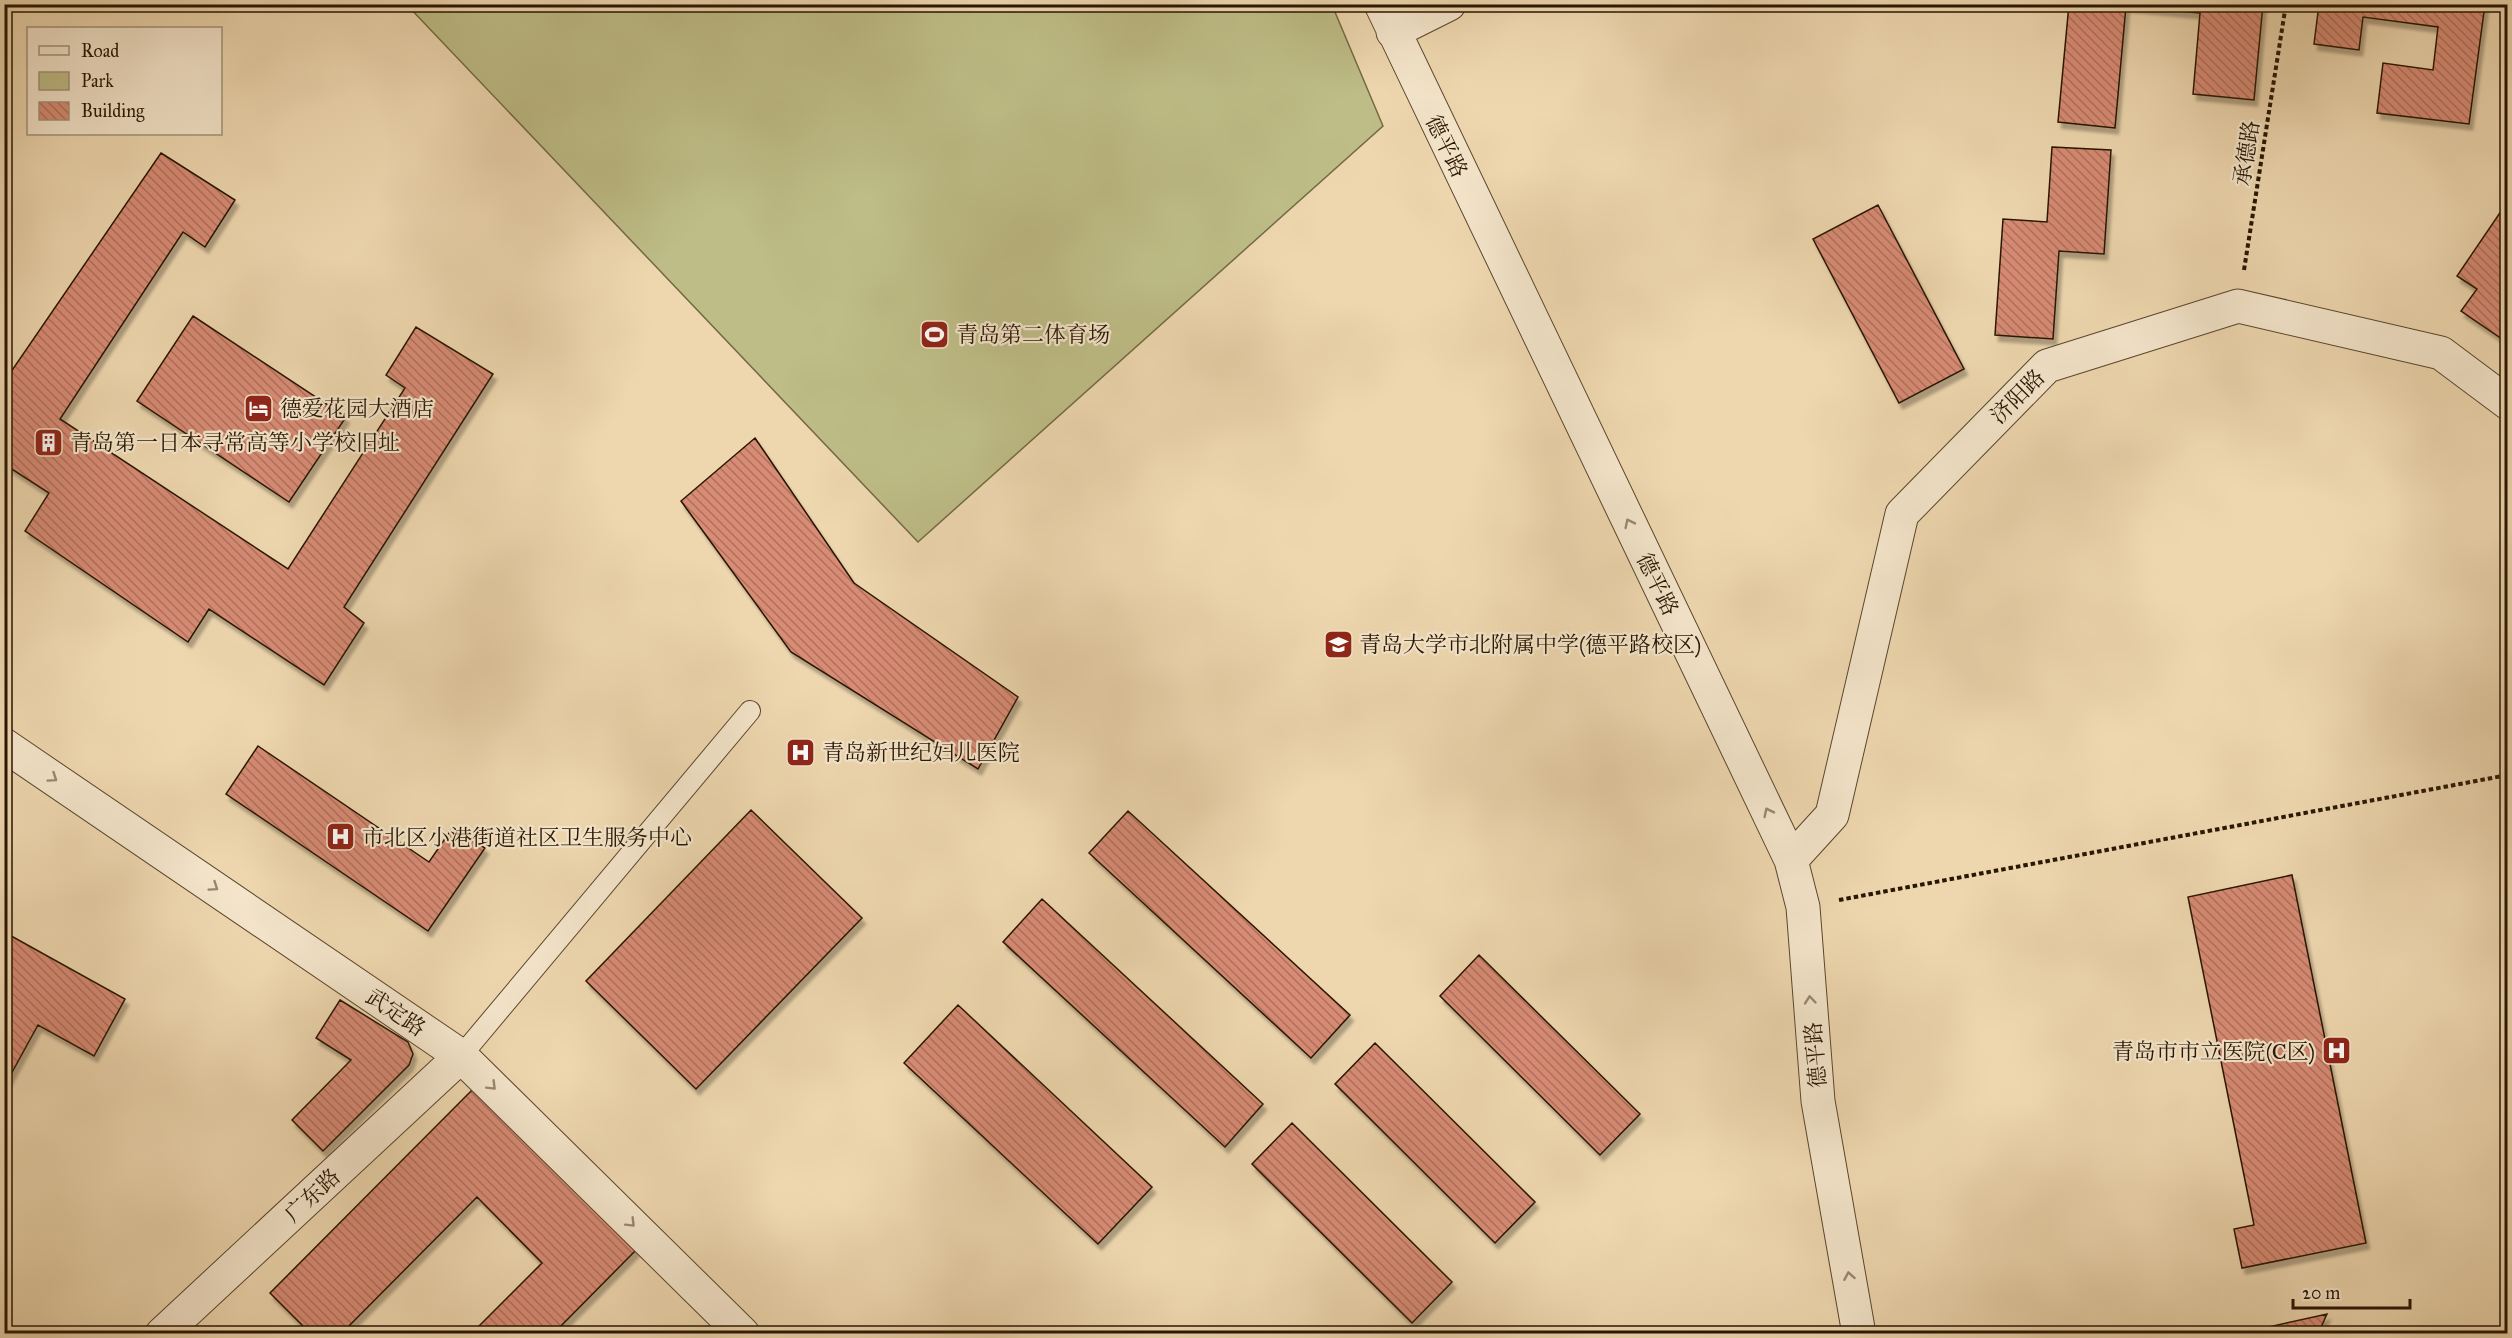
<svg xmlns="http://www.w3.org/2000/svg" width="2512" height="1338" viewBox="0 0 2512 1338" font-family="'IM FELL Great Primer','Noto Serif SC',serif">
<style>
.green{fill:#bebd87;stroke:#736a44;stroke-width:1.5}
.building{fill:url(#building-back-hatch);stroke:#281602;stroke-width:1.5;filter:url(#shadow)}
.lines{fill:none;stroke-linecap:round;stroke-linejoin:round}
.lane-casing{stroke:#5a462d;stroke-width:22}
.street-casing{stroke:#5a462d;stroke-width:35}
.path{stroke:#281602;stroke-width:4;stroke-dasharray:4.5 3;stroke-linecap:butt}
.lane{stroke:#f4e5cb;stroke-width:20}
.street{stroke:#f4e5cb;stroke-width:33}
.oneway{stroke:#988871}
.labels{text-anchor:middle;stroke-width:4.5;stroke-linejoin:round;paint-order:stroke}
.street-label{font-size:22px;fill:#281602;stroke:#f4e5cb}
.poi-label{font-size:22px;fill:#281602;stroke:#f4e5cb;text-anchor:start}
</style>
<defs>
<pattern id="building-back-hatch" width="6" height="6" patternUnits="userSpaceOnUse" patternTransform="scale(1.5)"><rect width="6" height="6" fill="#d88b74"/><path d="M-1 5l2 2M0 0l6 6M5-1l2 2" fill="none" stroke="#af715d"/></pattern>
<filter id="shadow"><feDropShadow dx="3.5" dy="6" stdDeviation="1.5" flood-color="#0004"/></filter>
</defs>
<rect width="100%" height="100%" fill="#eed7af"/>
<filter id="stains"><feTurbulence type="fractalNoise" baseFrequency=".00333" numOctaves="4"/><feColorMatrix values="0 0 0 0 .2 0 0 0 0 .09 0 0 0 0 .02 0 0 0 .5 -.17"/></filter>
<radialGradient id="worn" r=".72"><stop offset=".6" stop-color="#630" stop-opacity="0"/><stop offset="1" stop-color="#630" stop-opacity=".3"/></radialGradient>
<path class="green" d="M407,5h925l51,121 -465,416z"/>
<path class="building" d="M2069,4h194l-9,96 -61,-6 7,-81 -74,-7 -11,122 -57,-6z
M2319,4h166l-16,120 -92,-11 6,-50 50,7 5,-43 -75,-10 -4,33 -45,-6z
M2052,147l59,3 -7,104 -45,-3 -6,88 -58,-4 8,-116 44,3z
M161,153l74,47 -30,47 -22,-15 -123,187 228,150 117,-181 -19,-13 30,-48 77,47 -149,233 20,16 -40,62 -115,-76 -21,33 -163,-111 24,-38 -45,-29v-82z
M2508,201v142l-47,-32 16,-22 -20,-13z
M1878,205l86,164 -65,34 -86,-164z
M193,316l153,101 -57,85 -152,-101z
M755,438l99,145 164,114 -40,72 -187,-117 -110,-151z
M258,746l171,116 24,-35 32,21 -57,83 -202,-137z
M751,810l111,108 -166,171 -110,-108z
M1128,811l222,204 -39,43 -222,-205z
M2292,875l74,368 -124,25 -8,-39 20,-4 -66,-328z
M1042,899l221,205 -38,43 -222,-205z
M4,932l121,67 -31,57 -56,-31 -34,62z
M1479,955l161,159 -40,41 -160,-159z
M340,1000l68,42 5,12 -4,11 -86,86 -31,-31 59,-60 -35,-22z
M958,1005l194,182 -54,57 -194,-181z
M1375,1043l160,159 -40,41 -160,-159z
M477,1085l162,162 -86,87h-69l-6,-7 64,-64 -65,-66 -136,137h-30l-41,-41z
M1292,1123l160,159 -40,41 -160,-159z
M2327,1314l-9,20h-81z"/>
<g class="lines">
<defs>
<path id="lane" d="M461,1056l289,-345"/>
<path id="street" d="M1381,4l410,856 12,47 15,194 41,233
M1393,32l56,-28
M4,745l457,311 282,278
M1791,860l41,-45 70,-301 145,-148 191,-60 203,47 67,50
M162,1334l299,-278"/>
</defs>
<use href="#lane" class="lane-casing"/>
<use href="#street" class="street-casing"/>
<path class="path" d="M2244,270l42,-266
M1839,900l669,-125"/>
<use href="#lane" class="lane"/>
<use href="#street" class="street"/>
</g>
<defs><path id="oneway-chevron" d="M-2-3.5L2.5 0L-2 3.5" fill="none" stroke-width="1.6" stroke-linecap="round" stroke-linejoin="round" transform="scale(1.5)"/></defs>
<g class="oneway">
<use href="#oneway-chevron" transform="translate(1629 523) rotate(-116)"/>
<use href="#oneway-chevron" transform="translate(53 778) rotate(34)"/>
<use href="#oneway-chevron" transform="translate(1768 812) rotate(-116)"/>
<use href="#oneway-chevron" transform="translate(214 887) rotate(34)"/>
<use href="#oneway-chevron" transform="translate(1810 1000) rotate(-95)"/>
<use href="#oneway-chevron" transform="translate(492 1086) rotate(45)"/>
<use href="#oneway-chevron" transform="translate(631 1223) rotate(45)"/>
<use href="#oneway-chevron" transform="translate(1849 1276) rotate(-100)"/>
</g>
<defs>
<symbol id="stadium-square" viewBox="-11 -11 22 22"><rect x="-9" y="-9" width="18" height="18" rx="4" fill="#8f2418" stroke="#f4e5cb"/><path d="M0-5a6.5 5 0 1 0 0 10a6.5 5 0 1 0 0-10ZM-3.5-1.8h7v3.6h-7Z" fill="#fff"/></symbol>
<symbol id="hotel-square" viewBox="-11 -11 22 22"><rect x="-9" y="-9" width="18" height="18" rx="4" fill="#8f2418" stroke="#f4e5cb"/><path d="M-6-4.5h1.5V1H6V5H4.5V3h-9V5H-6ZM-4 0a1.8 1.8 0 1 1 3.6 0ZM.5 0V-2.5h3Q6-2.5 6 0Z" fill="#fff"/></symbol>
<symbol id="building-square" viewBox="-11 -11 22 22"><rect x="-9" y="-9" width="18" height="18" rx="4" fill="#8f2418" stroke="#f4e5cb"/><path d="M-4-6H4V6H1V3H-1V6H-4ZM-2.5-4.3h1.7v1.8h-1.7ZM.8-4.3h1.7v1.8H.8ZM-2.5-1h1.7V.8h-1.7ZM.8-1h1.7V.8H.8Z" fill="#fff"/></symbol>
<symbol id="school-square" viewBox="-11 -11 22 22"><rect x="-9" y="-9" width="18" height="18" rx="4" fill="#8f2418" stroke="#f4e5cb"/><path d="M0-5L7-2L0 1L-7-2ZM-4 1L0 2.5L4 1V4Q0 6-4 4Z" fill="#fff"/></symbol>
<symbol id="hospital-square" viewBox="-11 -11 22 22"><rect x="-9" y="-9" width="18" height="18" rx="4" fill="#8f2418" stroke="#f4e5cb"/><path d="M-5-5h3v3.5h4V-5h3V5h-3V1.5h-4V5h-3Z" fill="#fff"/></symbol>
</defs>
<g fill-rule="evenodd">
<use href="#stadium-square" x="918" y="318" width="33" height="33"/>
<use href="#hotel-square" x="242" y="392" width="33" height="33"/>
<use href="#building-square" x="32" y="426" width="33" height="33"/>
<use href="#school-square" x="1322" y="628" width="33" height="33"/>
<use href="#hospital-square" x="784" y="736" width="33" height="33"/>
<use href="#hospital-square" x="324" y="820" width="33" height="33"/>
<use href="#hospital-square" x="2320" y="1034" width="33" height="33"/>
</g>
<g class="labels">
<g class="street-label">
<text transform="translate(1447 146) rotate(64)" y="8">德平路</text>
<text transform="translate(2246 153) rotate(-81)" y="8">承德路</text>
<text transform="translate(2017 396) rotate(-45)" y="8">济阳路</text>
<text transform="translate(1658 584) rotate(64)" y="8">德平路</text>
<text transform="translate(396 1012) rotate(34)" y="8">武定路</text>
<text transform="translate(1815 1055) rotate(-95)" y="8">德平路</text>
<text transform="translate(312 1195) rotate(-43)" y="8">广东路</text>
</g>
<g class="poi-label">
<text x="956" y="342">青岛第二体育场</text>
<text x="280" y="416">德爱花园大酒店</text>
<text x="70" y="450">青岛第一日本寻常高等小学校旧址</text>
<text x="1359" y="652">青岛大学市北附属中学(德平路校区)</text>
<text x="822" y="760">青岛新世纪妇儿医院</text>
<text x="362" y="845">市北区小港街道社区卫生服务中心</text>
<text x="2315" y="1059" text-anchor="end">青岛市市立医院(C区)</text>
</g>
</g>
<rect width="2512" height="1338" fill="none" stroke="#eed7af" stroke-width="24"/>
<rect x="6" y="6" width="2500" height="1326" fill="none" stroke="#281602" stroke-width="3"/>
<rect x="12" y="12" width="2488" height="1314" fill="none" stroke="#281602" stroke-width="1.5"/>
<rect x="27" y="27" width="195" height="108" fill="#f4e5cb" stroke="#a2927b" stroke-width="1.5"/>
<rect x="39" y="46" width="30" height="9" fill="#f4e5cb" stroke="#a2927b" stroke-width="1.5"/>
<text x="81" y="57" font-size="18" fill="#281602">Road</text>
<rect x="39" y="72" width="30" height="18" fill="#bebd87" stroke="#a2927b" stroke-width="1.5"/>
<text x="81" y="87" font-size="18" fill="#281602">Park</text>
<rect x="39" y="102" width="30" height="18" fill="url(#building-back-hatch)" stroke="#a2927b" stroke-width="1.5"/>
<text x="81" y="117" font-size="18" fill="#281602">Building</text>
<path d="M2293 1299v9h117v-9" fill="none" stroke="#281602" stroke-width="3"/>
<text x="2302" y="1299" font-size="18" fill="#281602" stroke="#f4e5cb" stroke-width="4.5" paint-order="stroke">20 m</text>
<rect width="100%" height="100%" filter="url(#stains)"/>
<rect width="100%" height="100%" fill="url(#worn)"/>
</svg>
